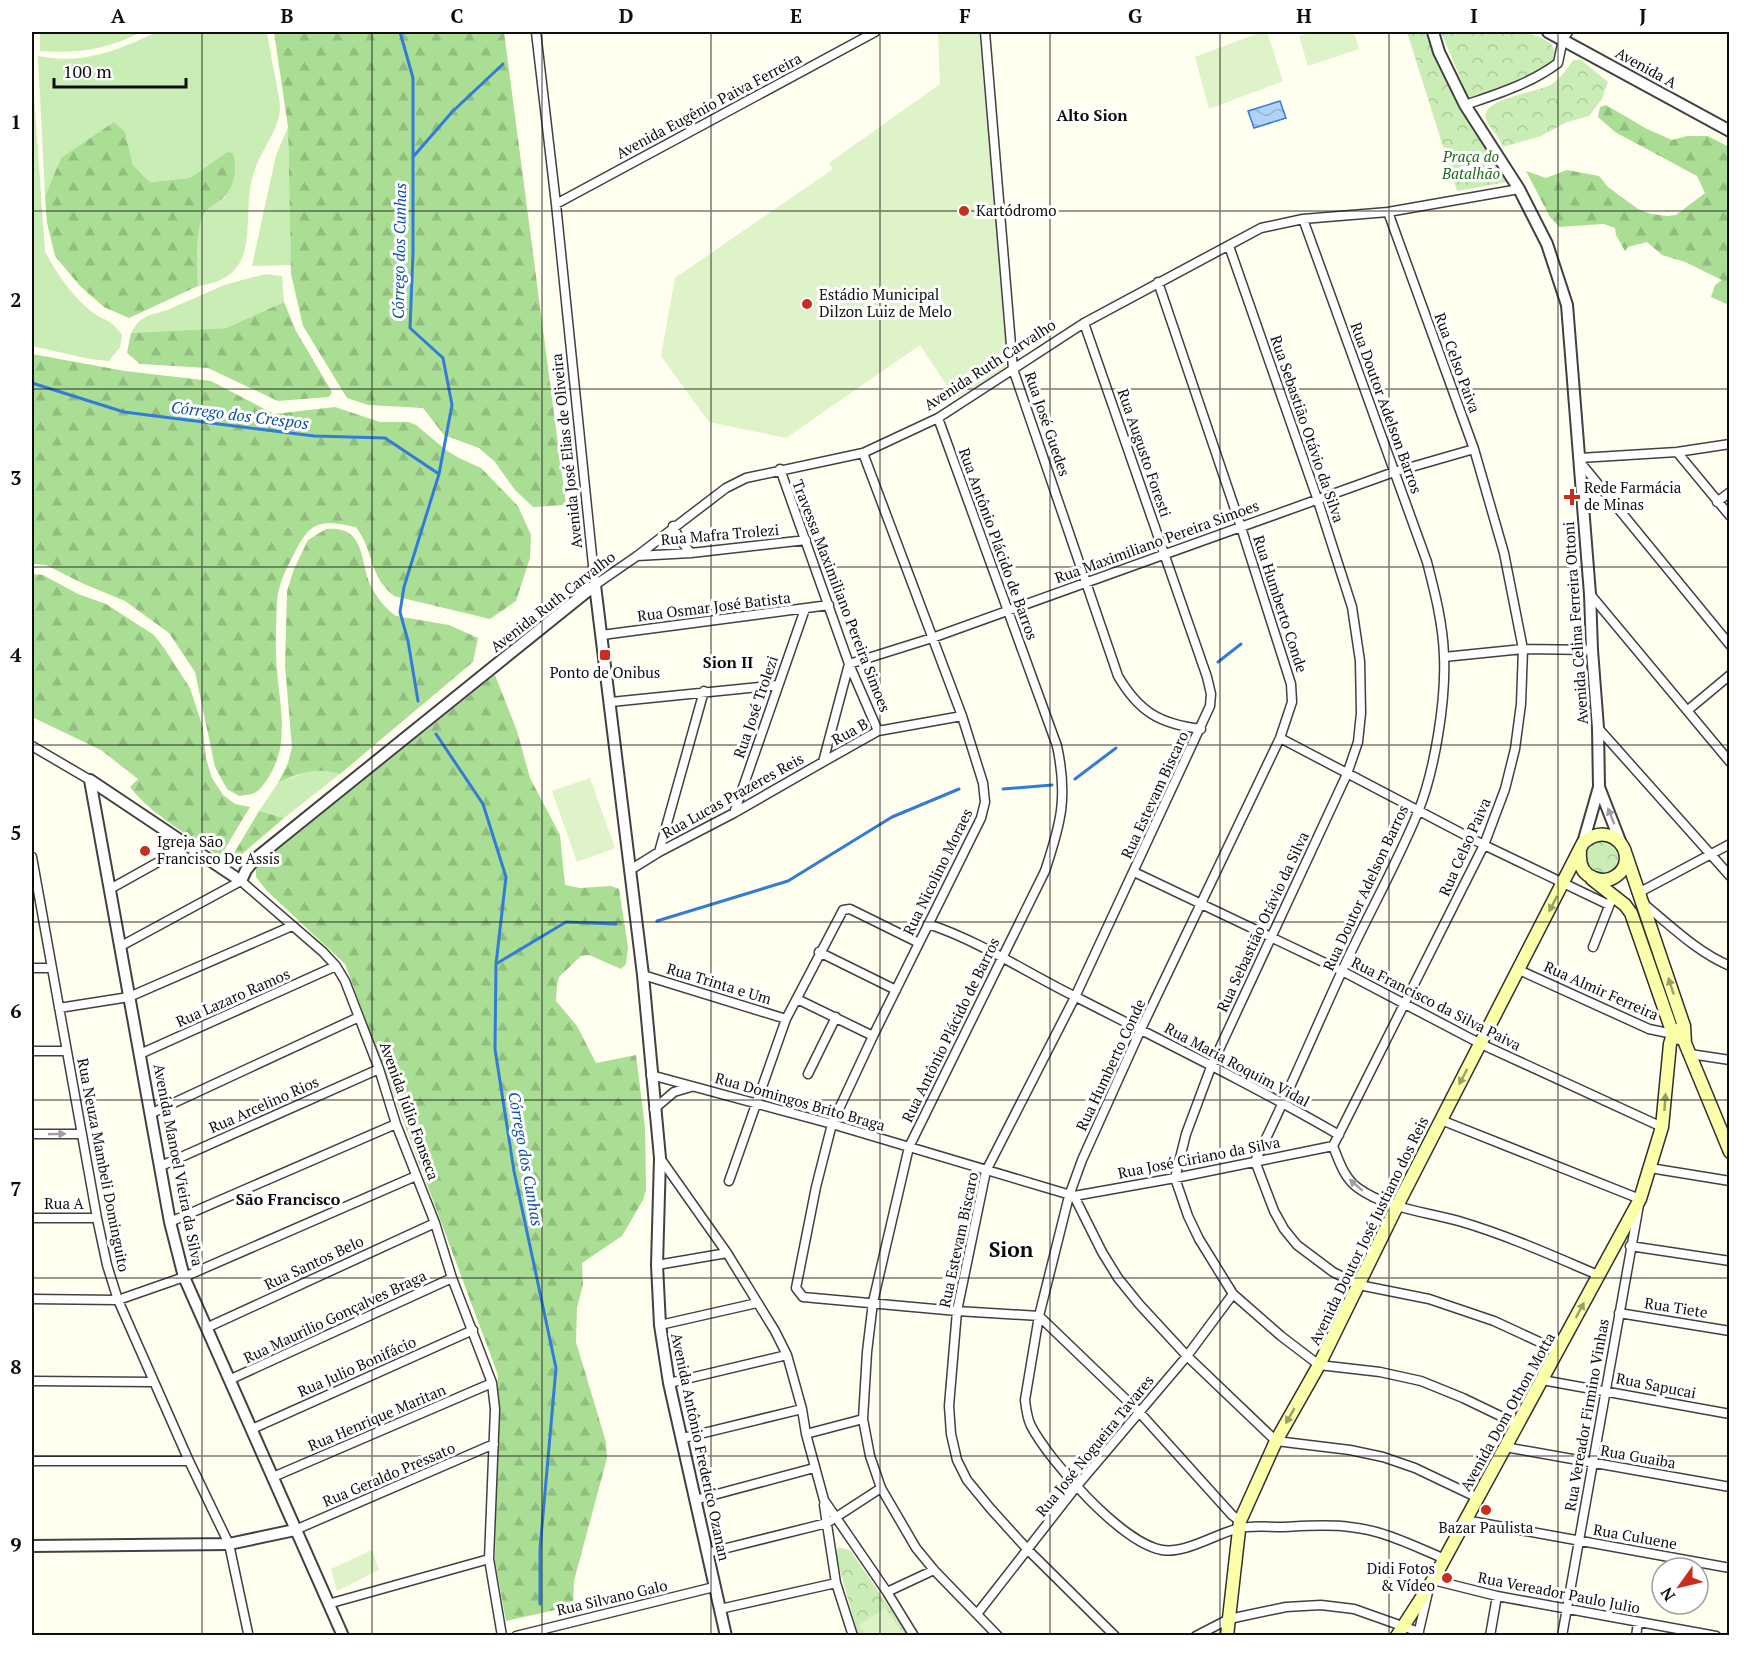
<svg xmlns="http://www.w3.org/2000/svg" width="1761" height="1667" viewBox="0 0 1761 1667" font-family="'PT Serif',serif">
<style>
.grass{fill:#caedb6}
.forest{fill:url(#forest-firs)}
.park{fill:url(#park-crowns)}
.pitch{fill:#def3c8}
.water{fill:url(#water-waves);stroke:#327cd7;stroke-width:1.5}
.lines{fill:none;stroke-linecap:round;stroke-linejoin:round}
.stream{stroke:#327cd7;stroke-width:3}
.minor-casing{stroke:#414141;stroke-width:11}
.tertiary-casing{stroke:#414141;stroke-width:14}
.secondary-casing{stroke:#303030;stroke-width:15}
.minor{stroke:#fff;stroke-width:8}
.tertiary{stroke:#fff;stroke-width:10}
.secondary{stroke:#fbffaa;stroke-width:12}
.oneway{fill:#9f9f9f}
.oneway2{fill:#9c9f6c}
.grid{fill:none;stroke:#0e0e0e;stroke-width:1.5;stroke-opacity:0.55}
.poi-dot{fill:#c82e1c;stroke:#fff;stroke-width:2}
.labels{text-anchor:middle;stroke-width:6;stroke-linejoin:round;paint-order:stroke}
.street-label{font-size:15px;fill:#0e0e0e;stroke:#fff}
.park-label{font-size:15px;font-style:italic;fill:#1e6b19;stroke:#fff}
.poi-label{font-size:15px;fill:#0e0e0e;stroke:#fff;text-anchor:start}
.neighbourhood-label{font-size:16px;font-weight:bold;fill:#0e0e0e;stroke:#fff}
.water-label{font-size:16px;font-style:italic;fill:#0e4ea9;stroke:#fff}
.district-label{font-size:21px;font-weight:bold;fill:#0e0e0e;stroke:#fff}
.neatline{fill:none;stroke:#0e0e0e;stroke-width:2}
.grid-label{font-size:20px;text-anchor:middle;font-weight:bold;fill:#0e0e0e}
</style>
<defs>
<pattern id="forest-firs" width="22" height="20" patternUnits="userSpaceOnUse" patternTransform="scale(1.5)"><rect width="22" height="20" fill="#aade94"/><path d="M5 1l3.5 6h-7zM16 11l3.5 6h-7z" fill="#91bd7e"/></pattern>
<pattern id="park-crowns" width="20" height="18" patternUnits="userSpaceOnUse" patternTransform="scale(1.5)"><rect width="20" height="18" fill="#caedb6"/><path d="M2 6a3 3 0 1 1 6 0M12 15a3 3 0 1 1 6 0" fill="none" stroke="#acca9b"/></pattern>
<pattern id="water-waves" width="16" height="10" patternUnits="userSpaceOnUse" patternTransform="scale(1.5)"><rect width="16" height="10" fill="#b0d3fa"/><path d="M0 5q4-4 8 0t8 0" fill="none" stroke="#96b4d5"/></pattern>
</defs>
<rect width="100%" height="100%" fill="#fffeef"/>
<path class="grass" d="M40,32h102c-35,17 -64,22 -102,19z
M157,32h110c3,18 6,36 10,54 1,7 3,15 3,23 0,19 -20,43 -26,63 -15,45 13,105 -56,114 -1,-18 -6,-61 7,-75 6,-5 13,-10 20,-14l2,-45 -37,26 -40,4 -17,-17 -8,-33 -64,26 -16,38 -7,-140c9,1 19,3 28,3 31,0 63,-14 91,-27z
M32,67l13,184c11,22 27,45 47,61 15,11 17,5 30,23l-2,12 -11,14 -19,-2 -58,-13z
M288,127l3,138 -39,1 24,-111z
M266,274l16,2 2,26 -58,26 -95,5 7,-11 9,-6 20,-6 60,-26z
M326,770l14,4 -56,44 -25,-7 19,-28 31,-12z"/>
<path class="forest" d="M274,32h230l62,473 -33,2 -18,-17 -20,-28 -16,-14 -35,-13 -21,-27 -55,-3 -21,-7 -44,-72 -12,-52 -3,-147z
M1606,105l41,24 25,11 15,-4h21l21,11v158l-18,-8 4,-12 7,-5 -37,-18 -23,-7 -15,-13 -19,5 -3,4 -9,-16 -1,-7 -11,-4 -45,3 -9,-10 -24,-46 20,7 21,-8 32,6 9,11 30,22 13,5 16,2 9,-1 29,-22 -8,-17 -82,-44 -17,-15 2,-10z
M114,122l11,10 8,33 17,17 40,-4 37,-26 6,1c4,15 2,33 -9,44 -8,8 -20,11 -23,23 -6,21 -4,44 -3,66l-69,32 -25,-11 -24,-21 -25,-30 -8,-33 -2,-27 16,-38z
M284,302l12,29 36,61 -3,5 -51,4 -70,-33 -68,-4 -13,-11 4,-20 95,-5z
M32,354l93,17 86,10 63,33 61,-7 45,15h29l7,3 30,25 13,8 22,10 37,38 13,29 -1,23 -14,43 -26,18 -96,-23c-26,-21 -19,-43 -38,-69 -36,-7 -45,-7 -62,27 -8,15 -16,31 -17,48 -1,22 -2,46 0,69 3,36 13,74 -9,107 -4,6 -8,13 -16,16 -4,1 -9,1 -13,2l-12,-7 -12,-22 -20,-95 -26,-39 -44,-32 -41,-17 -38,-19 -14,-1z
M326,529c42,-4 33,36 46,59 5,10 15,22 24,28l53,9 29,13 -5,24 -133,112c-25,-7 -38,-2 -62,9l10,-20 4,-16 -7,-81 2,-75 7,-22 14,-29z
M32,574l11,1 35,19 28,10 48,31 10,13 26,40 13,40 3,31 6,19 11,17 12,9 15,3 -30,50c-27,-19 -71,-44 -90,-70l8,-8 -37,-29 -69,-33z
M495,675l22,56 13,47 30,57 5,50 15,3 31,-2 8,3 9,58 -2,17 -5,5 -32,-14 -8,1 -22,21 -2,8 -1,16 21,25 19,37 40,-8 9,72 1,63 -3,10 -21,36 -40,27 1,22 -6,23 -1,34 30,100 1,16 -33,123 -1,25 -67,15 -11,-60 3,-186 -153,-411 -78,-73 -11,-14v-8l5,-6z
M259,811l25,7 -50,43 -4,-1z"/>
<path class="park" d="M1407,32h21l18,50 61,100 -50,9z
M1441,32c25,0 102,-9 114,18 2,5 -1,12 -6,16 -21,16 -56,24 -80,33z
M1574,60h7l27,22 -6,17 -13,17 -22,6 -26,14 -38,11c-4,-12 -14,-19 -17,-28 -7,-21 55,-27 66,-35 9,-6 15,-16 22,-24z
M1600,839h8l17,19 -14,17 -18,-2 -9,-14 3,-11z
M838,1547l12,3 58,85h-50l-22,-79z"/>
<path class="pitch" d="M938,32h41l29,312 -2,24 -8,7 -43,23 -35,-53 -134,93 -77,-16 -48,-66 14,-78 158,-109 -4,-6 111,-79z
M1261,32h6l16,49 -74,28 -14,-52z
M1312,32h42l5,17 -51,17 -9,-30z
M590,778l25,70 -38,14 -25,-71z
M372,1550l7,20 -42,21 -6,-22z
M885,1608l19,27h-38l-7,-10z"/>
<path class="water" d="M1280,101l6,17 -32,10 -6,-17z"/>
<g class="lines">
<path class="stream" d="M400,32l13,46v175l-3,75 33,30 9,47 -13,69 -35,113 -4,25 8,29 10,60
M413,157l39,-45 51,-48
M32,383l92,29 190,24 71,2 54,36
M1276,607l9,-12
M1218,662l23,-18
M436,734l47,70 23,73 -10,87 -1,85 19,122 42,197 -16,181v55
M1075,779l41,-31
M1003,789l49,-4
M657,921l131,-40 104,-64 67,-28
M496,964l70,-42 50,2"/>
<defs>
<path id="minor" d="M536,32l20,172 39,381 42,-29 89,-68 20,-10 117,-25 75,-35 146,-95 177,-95 42,-9 85,-7 131,-23
M985,32l28,337 105,307c21,36 42,48 83,53
M1465,105c32,-11 65,-21 93,-42l5,-24 5,-7
M556,204l319,-172
M1388,212l86,237 30,104 19,96 -2,55 -6,45 -10,40 -21,56 -151,301c6,15 11,32 25,42 29,21 70,24 104,34 47,14 91,34 136,53
M1303,219l124,343c8,31 16,62 17,94 2,44 -9,114 -26,156 -22,54 -52,106 -76,159 -29,63 -56,128 -87,190l19,50 10,18 13,16 36,27 26,13 70,14 65,22 65,30
M1229,246l88,252 35,109 8,54 1,52 -3,29 -11,32 -136,293 -25,67 -11,44 13,38 11,23 34,55 48,42 38,29 61,7 41,9 42,17 54,26
M1158,282l83,245 50,157 1,18 -12,36 -139,291 -59,131 -13,36 -30,120 -14,84c1,9 2,18 6,26 19,36 91,117 131,124 22,4 52,-15 74,-21 14,-4 31,-2 45,-2 23,-1 46,-3 69,0 33,3 64,19 95,32
M1084,323l123,354 4,17 -1,12 -135,291 -89,174 -29,140 -8,95 2,28 6,26 10,20 23,28 38,42 87,86
M938,418l119,328c11,51 4,77 -12,125l-136,276 -36,155 -6,50 -4,67 7,37 11,32 35,60 18,22 64,66
M1677,452l53,64
M863,453l99,263 21,67 2,19 -4,16 -108,218 -41,88 -16,63 -20,101 7,9 154,14 82,5 101,97 92,102 8,6
M1580,458l97,-6 53,-8
M1580,462l150,183
M780,469l69,195 29,67
M1717,502l13,-10
M673,526l7,14 11,13
M637,556l54,-3 115,-13
M1590,594l140,168
M602,635l227,-30
M1444,657l79,-8 69,1
M611,702l167,-17
M1688,710l42,-35
M1598,728l132,148
M1280,738l204,107 125,60
M32,746l58,34
M823,762l55,-31 84,-15
M734,813l71,-204
M659,852l45,-161
M32,857l65,361 10,47 11,35 71,161 40,83 19,89 -1,3
M630,870l29,-18 75,-39 89,-51 26,-98 83,-26 462,-166 80,-23
M1134,872l208,99 139,73 181,83
M110,889l77,-43
M1640,892l90,-48
M1644,904c27,22 53,48 86,62
M928,924c52,17 99,49 148,73 88,45 177,88 263,138
M121,946l120,-65 82,71 13,14 9,15 34,88 17,55 39,99 17,55 40,105 3,26 -6,150 13,77
M1593,947l18,-46
M819,952l77,38
M32,968h20
M1519,970l130,59 24,5
M643,975l143,44
M797,999l76,37
M59,1008l70,-11 163,-71
M32,1051h34
M140,1054l196,-88
M1690,1054l40,6
M808,1074l28,-57
M651,1075l181,49 242,72 101,-18 158,-32
M654,1109l20,-17 17,-5
M152,1113l207,-96
M1441,1120l199,79 -78,437
M32,1134h50
M660,1158l67,95 48,78 12,24 15,54 4,25 18,66 63,92 27,44
M161,1166l218,-97
M1650,1168l80,13
M729,1181l57,-162 57,-109 7,-1 69,34
M1074,1196l28,56 16,26 21,26 48,52 89,85 74,9 33,7 32,11 63,30
M32,1218h65
M170,1222l226,-98
M1630,1246l100,15
M657,1265l70,-12
M32,1299l86,1 66,-23 232,-101
M1619,1313l111,18
M660,1325l97,-22
M206,1328l229,-105
M229,1380l223,-102
M1542,1380l188,34
M32,1381l121,1
M669,1383l118,-28
M252,1429l221,-99
M806,1434l57,-15
M683,1438l119,-29
M1505,1447l225,40
M32,1461h157
M273,1477l219,-94
M695,1500l119,-32
M824,1505l12,78 17,53
M1465,1520l265,48
M295,1530l199,-86
M707,1553l120,-30 54,-35
M1433,1580l64,16 219,40
M887,1592l47,-22
M328,1604l161,-45
M720,1609l116,-26
M977,1614l99,-127 111,-131 46,-62
M1418,1635l10,-43
M516,1636l198,-49
M1196,1636l33,-17 57,-12 35,-2 33,4 65,23
M1490,1636l7,-40
M1636,1636l2,-13"/>
<path id="tertiary" d="M1433,32l6,20 26,53 54,84 28,55 20,61 23,289 2,56 6,78 1,59 23,59
M1548,32l182,99
M595,585l48,390 17,183 -3,107 3,60 9,58 57,253
M90,780l80,442 14,55 159,359
M90,780l151,101 5,-11 9,-11 340,-274
M1583,843l16,-56
M32,1546l197,-2 66,-14"/>
<path id="secondary" d="M1626,855l58,171 1,17 45,109
M1592,879l33,26 6,8 42,121 6,4
M1227,1636l13,-115 36,-80 43,-76 78,-159 186,-363c29,-26 59,15 33,33 -7,5 -15,5 -22,2 -12,-4 -15,-14 -14,-26
M1397,1636l36,-56 207,-381 22,-72 8,-83 3,-10 11,-8"/>
</defs>
<use href="#minor" class="minor-casing"/>
<use href="#tertiary" class="tertiary-casing"/>
<use href="#secondary" class="secondary-casing"/>
<use href="#minor" class="minor"/>
<use href="#tertiary" class="tertiary"/>
<use href="#secondary" class="secondary"/>
</g>
<defs><path id="oneway-solid" d="M-6-.8H1V-3.2L6.5 0L1 3.2V.8H-6Z" transform="scale(1.5)"/></defs>
<g class="oneway">
<use href="#oneway-solid" transform="translate(1611 816) rotate(-112)"/>
<use href="#oneway-solid" transform="translate(57 1134) rotate(-1)"/>
<use href="#oneway-solid" transform="translate(1356 1185) rotate(-139)"/>
</g>
<g class="oneway2">
<use href="#oneway-solid" transform="translate(1553 904) rotate(117)"/>
<use href="#oneway-solid" transform="translate(1671 986) rotate(-108)"/>
<use href="#oneway-solid" transform="translate(1463 1077) rotate(118)"/>
<use href="#oneway-solid" transform="translate(1665 1102) rotate(-86)"/>
<use href="#oneway-solid" transform="translate(1580 1310) rotate(-62)"/>
<use href="#oneway-solid" transform="translate(1290 1416) rotate(120)"/>
</g>
<path class="grid" d="M202,32v1604M372,32v1604M542,32v1604M711,32v1604M880,32v1604M1050,32v1604M1220,32v1604M1389,32v1604M1558,32v1604M32,211h1698M32,389h1698M32,567h1698M32,745h1698M32,922h1698M32,1100h1698M32,1278h1698M32,1456h1698"/>
<g class="poi-dot">
<circle cx="964" cy="211" r="6"/>
<circle cx="807" cy="304" r="6"/>
<path d="M1569 488h6v6h6v6h-6v6h-6v-6h-6v-6h6z"/>
<rect x="599" y="649" width="12" height="12" rx="3"/>
<circle cx="145" cy="851" r="6"/>
<circle cx="1486" cy="1510" r="6"/>
<circle cx="1447" cy="1578" r="6"/>
</g>
<g class="labels">
<g class="street-label">
<text transform="translate(1646 68) rotate(29)" y="5">Avenida A</text>
<text transform="translate(709 106) rotate(-28)" y="5">Avenida Eugênio Paiva Ferreira</text>
<text transform="translate(1457 363) rotate(70)" y="5">Rua Celso Paiva</text>
<text transform="translate(990 365) rotate(-33)" y="5">Avenida Ruth Carvalho</text>
<text transform="translate(1386 408) rotate(70)" y="5">Rua Doutor Adelson Barros</text>
<text transform="translate(1047 424) rotate(71)" y="5">Rua José Guedes</text>
<text transform="translate(1307 429) rotate(71)" y="5">Rua Sebastião Otávio da Silva</text>
<text transform="translate(567 451) rotate(-96)" y="5">Avenida José Elias de Oliveira</text>
<text transform="translate(1144 453) rotate(71)" y="5">Rua Augusto Foresti</text>
<text transform="translate(720 535) rotate(-5)" y="5">Rua Mafra Trolezi</text>
<text transform="translate(1157 542) rotate(-20)" y="5">Rua Maximiliano Pereira Simoes</text>
<text transform="translate(998 544) rotate(70)" y="5">Rua Antônio Plácido de Barros</text>
<text transform="translate(841 596) rotate(69)" y="5">Travessa Maximiliano Pereira Simoes</text>
<text transform="translate(553 602) rotate(-38)" y="5">Avenida Ruth Carvalho</text>
<text transform="translate(1280 604) rotate(72)" y="5">Rua Humberto Conde</text>
<text transform="translate(714 607) rotate(-7)" y="5">Rua Osmar José Batista</text>
<text transform="translate(1576 623) rotate(-94)" y="5">Avenida Celina Ferreira Ottoni</text>
<text transform="translate(756 707) rotate(-71)" y="5">Rua José Trolezi</text>
<text transform="translate(850 732) rotate(-29)" y="5">Rua B</text>
<text transform="translate(1155 795) rotate(-65)" y="5">Rua Estevam Biscaro</text>
<text transform="translate(733 796) rotate(-29)" y="5">Rua Lucas Prazeres Reis</text>
<text transform="translate(1465 847) rotate(-66)" y="5">Rua Celso Paiva</text>
<text transform="translate(938 872) rotate(-64)" y="5">Rua Nicolino Moraes</text>
<text transform="translate(1366 888) rotate(-65)" y="5">Rua Doutor Adelson Barros</text>
<text transform="translate(1263 922) rotate(-65)" y="5">Rua Sebastião Otávio da Silva</text>
<text transform="translate(719 984) rotate(17)" y="5">Rua Trinta e Um</text>
<text transform="translate(1601 991) rotate(24)" y="5">Rua Almir Ferreira</text>
<text transform="translate(233 998) rotate(-24)" y="5">Rua Lazaro Ramos</text>
<text transform="translate(1436 1004) rotate(27)" y="5">Rua Francisco da Silva Paiva</text>
<text transform="translate(951 1030) rotate(-64)" y="5">Rua Antônio Plácido de Barros</text>
<text transform="translate(1111 1065) rotate(-65)" y="5">Rua Humberto Conde</text>
<text transform="translate(1237 1065) rotate(28)" y="5">Rua Maria Roquim Vidal</text>
<text transform="translate(800 1102) rotate(16)" y="5">Rua Domingos Brito Braga</text>
<text transform="translate(264 1105) rotate(-24)" y="5">Rua Arcelino Rios</text>
<text transform="translate(409 1111) rotate(70)" y="5">Avenida Júlio Fonseca</text>
<text transform="translate(1199 1158) rotate(-11)" y="5">Rua José Ciriano da Silva</text>
<text transform="translate(103 1165) rotate(79)" y="5">Rua Neuza Mambeli Dominguito</text>
<text transform="translate(178 1165) rotate(79)" y="5">Avenida Manoel Vieira da Silva</text>
<text x="64" y="1209">Rua A</text>
<text transform="translate(1369 1231) rotate(-64)" y="5">Avenida Doutor José Justiano dos Reis</text>
<text transform="translate(959 1240) rotate(-78)" y="5">Rua Estevam Biscaro</text>
<text transform="translate(314 1263) rotate(-25)" y="5">Rua Santos Belo</text>
<text transform="translate(1676 1308) rotate(9)" y="5">Rua Tiete</text>
<text transform="translate(335 1317) rotate(-25)" y="5">Rua Maurilio Gonçalves Braga</text>
<text transform="translate(357 1367) rotate(-24)" y="5">Rua Julio Bonifácio</text>
<text transform="translate(1656 1386) rotate(11)" y="5">Rua Sapucai</text>
<text transform="translate(1508 1412) rotate(-61)" y="5">Avenida Dom Othon Motta</text>
<text transform="translate(1587 1415) rotate(-80)" y="5">Rua Vereador Firmino Vinhas</text>
<text transform="translate(377 1418) rotate(-23)" y="5">Rua Henrique Maritan</text>
<text transform="translate(1095 1446) rotate(-51)" y="5">Rua José Nogueira Tavares</text>
<text transform="translate(700 1447) rotate(78)" y="5">Avenida Antônio Frederico Ozanan</text>
<text transform="translate(1638 1457) rotate(10)" y="5">Rua Guaiba</text>
<text transform="translate(389 1475) rotate(-23)" y="5">Rua Geraldo Pressato</text>
<text transform="translate(1635 1537) rotate(10)" y="5">Rua Culuene</text>
<text transform="translate(1559 1593) rotate(11)" y="5">Rua Vereador Paulo Julio</text>
<text transform="translate(612 1598) rotate(-13)" y="5">Rua Silvano Galo</text>
</g>
<g class="park-label">
<text x="1471" y="162">Praça do<tspan x="1471" dy="17">Batalhão</tspan></text>
</g>
<g class="poi-label">
<text x="976" y="216">Kartódromo</text>
<text x="819" y="300">Estádio Municipal<tspan x="819" dy="17">Dilzon Luiz de Melo</tspan></text>
<text x="1584" y="493">Rede Farmácia<tspan x="1584" dy="17">de Minas</tspan></text>
<text x="605" y="678" text-anchor="middle">Ponto de Onibus</text>
<text x="157" y="847">Igreja São<tspan x="157" dy="17">Francisco De Assis</tspan></text>
<text x="1486" y="1533" text-anchor="middle">Bazar Paulista</text>
<text x="1435" y="1574" text-anchor="end">Didi Fotos<tspan x="1435" dy="17">&amp; Vídeo</tspan></text>
</g>
<g class="neighbourhood-label">
<text x="1092" y="121">Alto Sion</text>
<text x="728" y="668">Sion II</text>
<text x="288" y="1205">São Francisco</text>
</g>
<g class="water-label">
<text transform="translate(399 251) rotate(-89)" y="6">Córrego dos Cunhas</text>
<text transform="translate(240 415) rotate(7)" y="6">Córrego dos Crespos</text>
<text transform="translate(526 1159) rotate(80)" y="6">Córrego dos Cunhas</text>
</g>
<g class="district-label">
<text x="1011" y="1257">Sion</text>
</g>
</g>
<rect width="1761" height="1667" fill="none" stroke="#ffffff" stroke-width="66"/>
<g transform="translate(1680 1586) rotate(236)"><circle r="28" fill="#ffffff" stroke="#9f9f9f" stroke-width="1.5"/>
<path d="M0-4.5L10 22L0 15L-10 22Z" fill="#c82e1c"/>
<text y="-9" font-size="16" font-weight="bold" text-anchor="middle" fill="#0e0e0e">N</text>
</g>
<path d="M54 78v9h132v-9" fill="none" stroke="#0e0e0e" stroke-width="3"/>
<text x="63" y="78" font-size="18" fill="#0e0e0e" stroke="#ffffff" stroke-width="4.5" paint-order="stroke">100 m</text>
<rect x="33" y="33" width="1695" height="1601" class="neatline"/>
<g class="grid-label">
<text x="118" y="23">A</text>
<text x="287" y="23">B</text>
<text x="457" y="23">C</text>
<text x="626" y="23">D</text>
<text x="796" y="23">E</text>
<text x="965" y="23">F</text>
<text x="1135" y="23">G</text>
<text x="1304" y="23">H</text>
<text x="1474" y="23">I</text>
<text x="1643" y="23">J</text>
<text x="16" y="129">1</text>
<text x="16" y="307">2</text>
<text x="16" y="485">3</text>
<text x="16" y="662">4</text>
<text x="16" y="840">5</text>
<text x="16" y="1018">6</text>
<text x="16" y="1196">7</text>
<text x="16" y="1374">8</text>
<text x="16" y="1552">9</text>
</g>
</svg>
